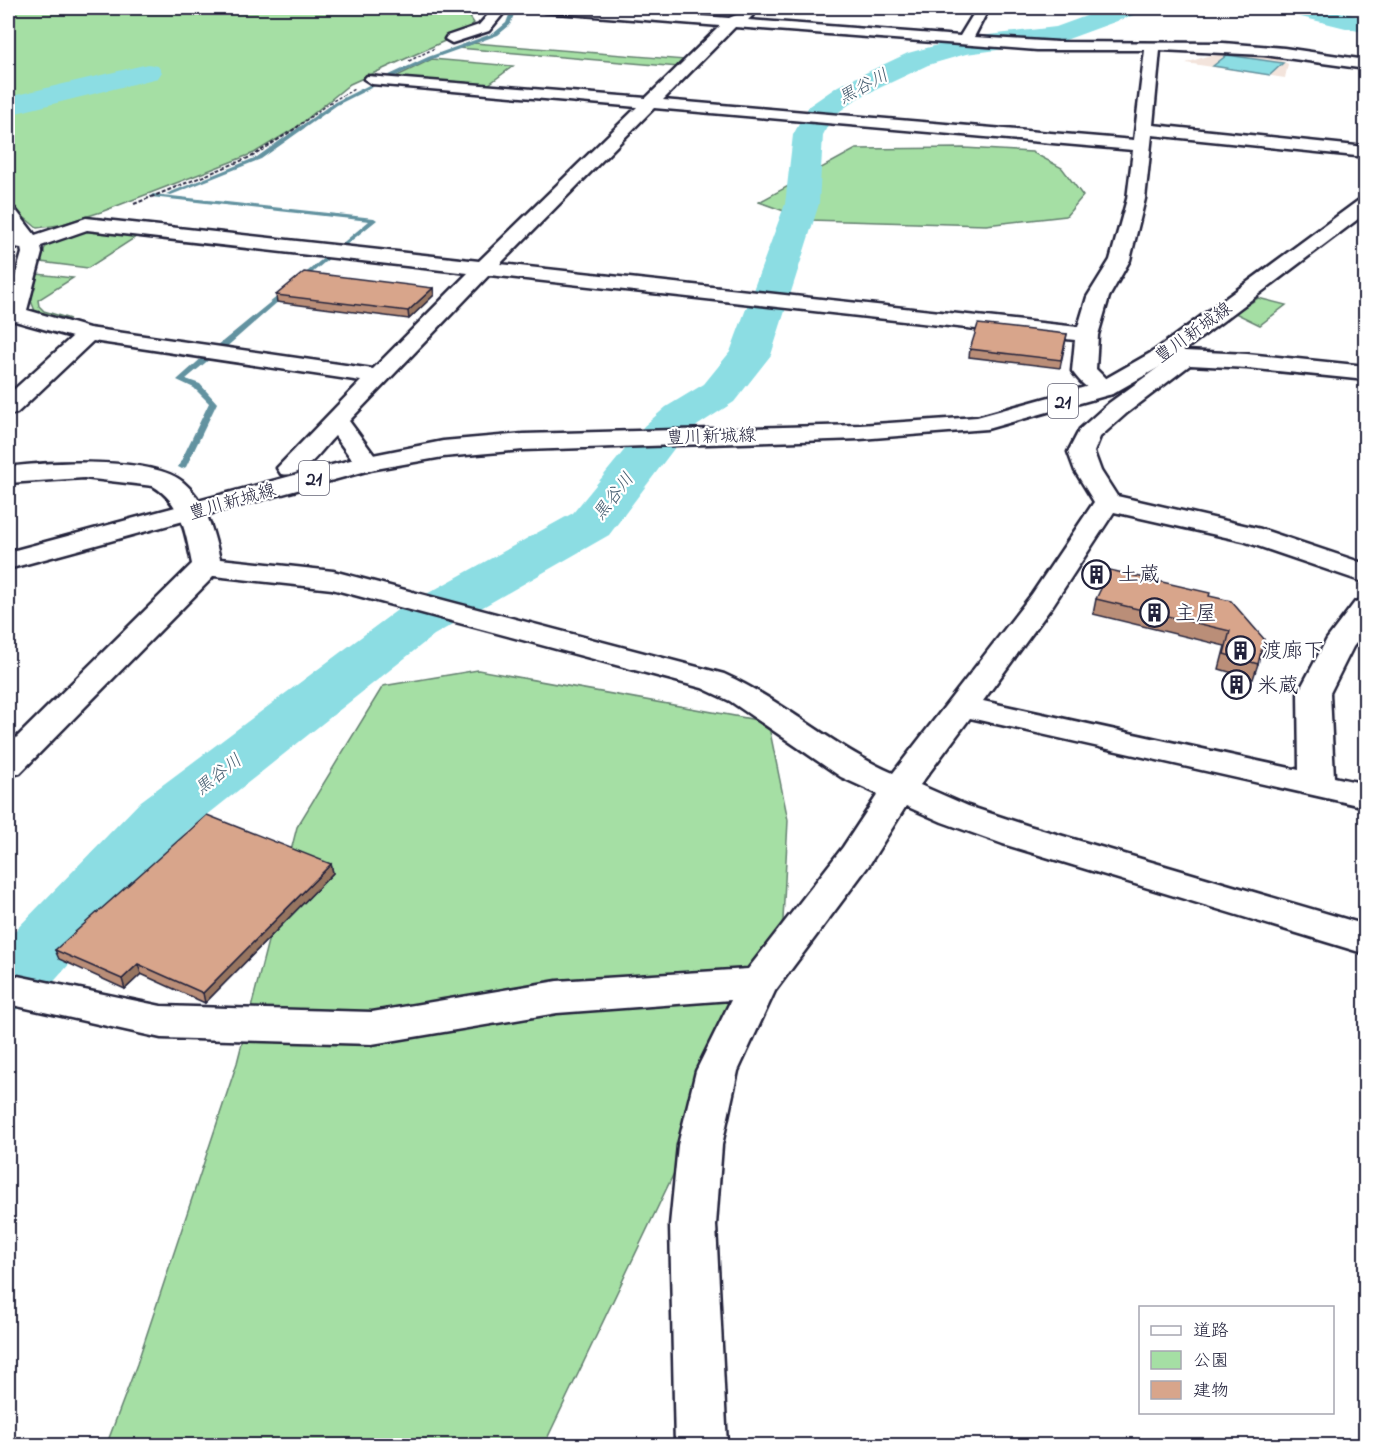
<svg xmlns="http://www.w3.org/2000/svg" width="1373" height="1453" viewBox="0 0 1373 1453" font-family="'Indie Flower','Klee One',sans-serif">
<style>
.built{fill:#f3e4dc}
.green{fill:#a5dfa4;stroke:#648070;stroke-width:1.5}
.water{fill:#8cdde3;stroke:#6292a0;stroke-width:1.5}
.lines{fill:none;stroke-linecap:round;stroke-linejoin:round}
.stream{fill:#6292a0;fill-rule:evenodd}
.river{fill:#8cdde3;fill-rule:evenodd}
.minor-casing{stroke:#22223b;stroke-width:5}
.major-casing{stroke:#22223b;stroke-width:5}
.path-far1{stroke:#22223b;stroke-width:1.5;stroke-dasharray:3 2;stroke-linecap:butt}
.path{stroke:#22223b;stroke-width:2;stroke-dasharray:4 2;stroke-linecap:butt}
.minor{fill:#fff;fill-rule:evenodd}
.major{fill:#fff;fill-rule:evenodd}
.wall{fill:#ba8e78;stroke:#22223b;stroke-width:1.5}
.shaded-wall{fill:#977461;stroke:#22223b;stroke-width:1.5}
.building{fill:#d8a58b;stroke:#22223b;stroke-width:1.5}
.labels{text-anchor:middle;stroke-width:4.5;stroke-linejoin:round;paint-order:stroke}
.far-water-label{font-size:18px;font-style:italic;fill:#425a6d;stroke:#fff}
.far-street-label{font-size:18px;fill:#22223b;stroke:#fff}
.shield{fill:#fff;stroke:#646476;stroke-width:1.5}
.shield-label{font-size:20px;font-weight:bold;fill:#22223b}
.poi-label{font-size:21px;fill:#22223b;stroke:#fff;text-anchor:start}
</style>
<rect width="100%" height="100%" fill="#fff"/>
<filter id="ink" filterUnits="userSpaceOnUse"><feTurbulence type="fractalNoise" baseFrequency=".0167" numOctaves="2"/><feDisplacementMap in="SourceGraphic" scale="12" xChannelSelector="R" yChannelSelector="G"/><feConvolveMatrix kernelMatrix="1 2 1 2 8 2 1 2 1" color-interpolation-filters="sRGB"/></filter>
<g filter="url(#ink)">
<path class="built" d="M1252,52l21,4 15,8 -3,14 -99,-15 21,-7z"/>
<path class="green" d="M8,8h456l10,15 -14,11 -110,50 -53,43 -43,26 -153,59 -42,13 -22,3 -29,-24z
M474,43l212,17 -7,7 -221,-19z
M432,59l81,7 -28,21 -94,-8z
M964,148l68,4 30,16 21,28 -17,20 -80,9 -177,-5 -50,-18 97,-53z
M95,229l44,6 -51,33 -47,-6c1,-5 2,-10 4,-14 7,-11 37,-17 50,-19z
M37,274l36,4 -35,22 1,6 5,5 26,8 -21,-3 -14,-5 -4,-10z
M1258,298l28,7 -26,20 -25,-12z
M478,670l290,52 20,98 -5,100 -55,140 -184,385 -438,1 31,-82 100,-301 60,-236 86,-141z"/>
<path class="water" d="M1227,55l56,8 -13,12 -57,-9z"/>
<g class="lines">
<path class="stream" d="M491,8l25,1 -6,16 -12,10 -66,24 -43,20 -52,26 -76,54 -90,36 -5,-1 91,-37 76,-54 52,-26 43,-20 66,-24 12,-10 5,-13z
M153,194l221,24 3,2 -36,29 -3,-2 1,-1 30,-25 -218,-24 -1,-1z
M326,256l5,1 -31,26h-4v-2z
M284,291l5,1 -66,58h-6v-4z
M204,356l7,2 -25,21 14,5 17,19 -31,64 -4,2 -4,-2 31,-64 -15,-15 -17,-8z"/>
<path class="river" d="M1108,8h34l-3,5 -79,29 -94,12 -38,11 -70,33 -26,19 -9,18 -4,69 -48,151 -37,47 -36,23 -22,21 -67,89 -175,100 -247,196 -153,173 -26,8v-74l133,-137 255,-190 177,-98 71,-87 22,-19 38,-23 26,-32 55,-148 8,-69 16,-29 29,-20 70,-33 56,-15 92,-11z
M1282,8h40l44,10v15l-81,-20z
M148,64l10,2 4,6 -4,6 -150,37v-18z"/>
<defs>
<path id="minor" d="M494,8h14l-19,23 -37,12 -7,-4 2,-3 32,-11z
M538,8h52l139,10 17,-7 7,4 -5,5 212,16 17,-28h12l-15,29 84,5 165,1 61,5 82,12v9l-102,-14 -104,-5 -7,75 213,22v10l-214,-22 -7,64 -15,61 -21,37 -11,38 -2,34 20,20 -4,5c-16,4 -30,-9 -40,-23l3,-31 -586,-65 -140,146 31,42 -4,5 -9,3 -9,-3 -23,-32c-15,15 -31,43 -54,38l-4,-6 84,-87 -268,-40 -76,72 -9,2v-20l64,-58 -64,-18v-17l14,-49 -1,-5 -13,-2v-12l7,1 -7,-10v-18l7,2 20,26 51,-17 393,43 158,-154 -265,-23 -8,-5 3,-3 279,22 74,-72 -176,-14zM735,27l302,23h108l-11,90 -471,-40zM654,108l479,42 -6,49 -17,61 -23,37 -9,30 -578,-63zM87,230l381,43 -95,96 -284,-41 -62,-18 15,-57 -1,-7z
M1164,350l83,4 119,12v14l-119,-12 -57,-3 -63,48 -27,24 -6,15 7,19 16,25 144,33 105,35v19l-123,-42 -129,-29 -61,93 -70,96 316,69 -1,-77 29,-54 28,-37 11,-3v31l-13,17 -23,46 4,84 32,7v23l-396,-89 -50,67 48,21 61,20 337,99v29l-363,-110 -61,-22 -36,-16 -37,59 -94,126 -37,80 -16,74 -6,80 11,221h-52l-5,-221 8,-80 18,-74 35,-71 -174,13 -185,31 -211,-6 -153,-34v-30l153,32 211,6 185,-31 191,-12 95,-122 35,-53 -37,-17 -111,-76 -28,-13 -370,-99 -118,-13 -194,197 -12,3v-30l184,-182c-6,-30 -10,-61 -39,-78l-69,-8 -76,5v-16c39,-5 145,-11 175,15 23,19 30,49 37,77l113,12 391,103c60,27 109,73 169,99l139,-179 62,-92 -19,-31 -7,-19 12,-23 29,-26 54,-39 -7,-2 -3,-5 3,-5z"/>
<path id="major" d="M1366,198v15l-196,148 -58,33 -125,35 -127,10 -337,11 -80,7 -73,13 -362,99v-17l350,-94 85,-17 80,-7 337,-9 117,-8 119,-33 58,-33 205,-151z"/>
</defs>
<use href="#minor" class="minor-casing"/>
<use href="#major" class="major-casing"/>
<path class="path-far1" d="M409,61l26,-13
M297,127l32,-24 25,-14"/>
<path class="path" d="M134,204l119,-48 46,-30"/>
<use href="#minor" class="minor"/>
<use href="#major" class="major"/>
</g>
<path class="wall" d="M433,288l1,7 -25,24 -132,-17 -1,-7z
M1067,334l-7,34 -91,-11 1,-8z
M1209,596l49,68 -5,15 -34,-10 6,-23 -132,-32 3,-15z
M331,864l2,9 -128,130 -64,-29 -16,15 -66,-30 -4,-9z"/>
<path class="shaded-wall" d="M433,288l1,7 -25,24 -1,-8z
M331,864l2,9 -128,130 -2,-10z
M138,964l3,10 -16,15 -3,-10z"/>
<path class="building" d="M304,272l129,16 -25,23 -132,-16z
M978,324l89,10 -6,26 -91,-11z
M1110,570l100,23 -1,3 22,5 33,38 -6,25 -34,-10 6,-23 -134,-32z
M207,815l124,49 -128,129 -65,-29 -16,15 -67,-29z"/>
</g>
<defs>
<symbol id="building-ring" viewBox="-11 -11 22 22"><circle r="9.5" fill="#fff" stroke="#22223b" stroke-width="1.5"/><path d="M-4-6H4V6H1V3H-1V6H-4ZM-2.5-4.3h1.7v1.8h-1.7ZM.8-4.3h1.7v1.8H.8ZM-2.5-1h1.7V.8h-1.7ZM.8-1h1.7V.8H.8Z" fill="#22223b"/></symbol>
</defs>
<g fill-rule="evenodd">
<use href="#building-ring" x="1080" y="558" width="33" height="33"/>
<use href="#building-ring" x="1138" y="596" width="33" height="33"/>
<use href="#building-ring" x="1224" y="634" width="33" height="33"/>
<use href="#building-ring" x="1220" y="668" width="33" height="33"/>
</g>
<g class="labels">
<g class="far-water-label">
<text transform="translate(863 86) rotate(-28)" y="6">黒谷川</text>
<text transform="translate(613 496) rotate(-52)" y="6">黒谷川</text>
<text transform="translate(218 774) rotate(-38)" y="6">黒谷川</text>
</g>
<g class="far-street-label">
<text transform="translate(1193 332) rotate(-36)" y="6">豊川新城線</text>
<text transform="translate(711 436) rotate(-2)" y="6">豊川新城線</text>
<text transform="translate(232 501) rotate(-16)" y="6">豊川新城線</text>
</g>
<g class="shield">
<rect x="1048" y="384" width="30" height="34" rx="4.5"/>
<rect x="299" y="461" width="30" height="34" rx="4.5"/>
</g>
<g class="shield-label">
<text x="1063" y="408">21</text>
<text x="314" y="485">21</text>
</g>
<g class="poi-label">
<text x="1118" y="581">土蔵</text>
<text x="1175" y="620">主屋</text>
<text x="1261" y="657">渡廊下</text>
<text x="1257" y="692">米蔵</text>
</g>
</g>
<rect width="1373" height="1453" fill="none" stroke="#fff" stroke-width="30"/>
<rect x="15" y="15" width="1343" height="1423" fill="none" stroke="#22223b" stroke-width="2" filter="url(#ink)"/>
<rect x="1139" y="1306" width="195" height="108" fill="#ffffff" stroke="#a7a7b1" stroke-width="1.5"/>
<rect x="1151" y="1326" width="30" height="9" fill="#ffffff" stroke="#a7a7b1" stroke-width="1.5"/>
<text x="1193" y="1336" font-size="18" fill="#22223b">道路</text>
<rect x="1151" y="1351" width="30" height="18" fill="#a5dfa4" stroke="#a7a7b1" stroke-width="1.5"/>
<text x="1193" y="1366" font-size="18" fill="#22223b">公園</text>
<rect x="1151" y="1381" width="30" height="18" fill="#d8a58b" stroke="#a7a7b1" stroke-width="1.5"/>
<text x="1193" y="1396" font-size="18" fill="#22223b">建物</text>
</svg>
